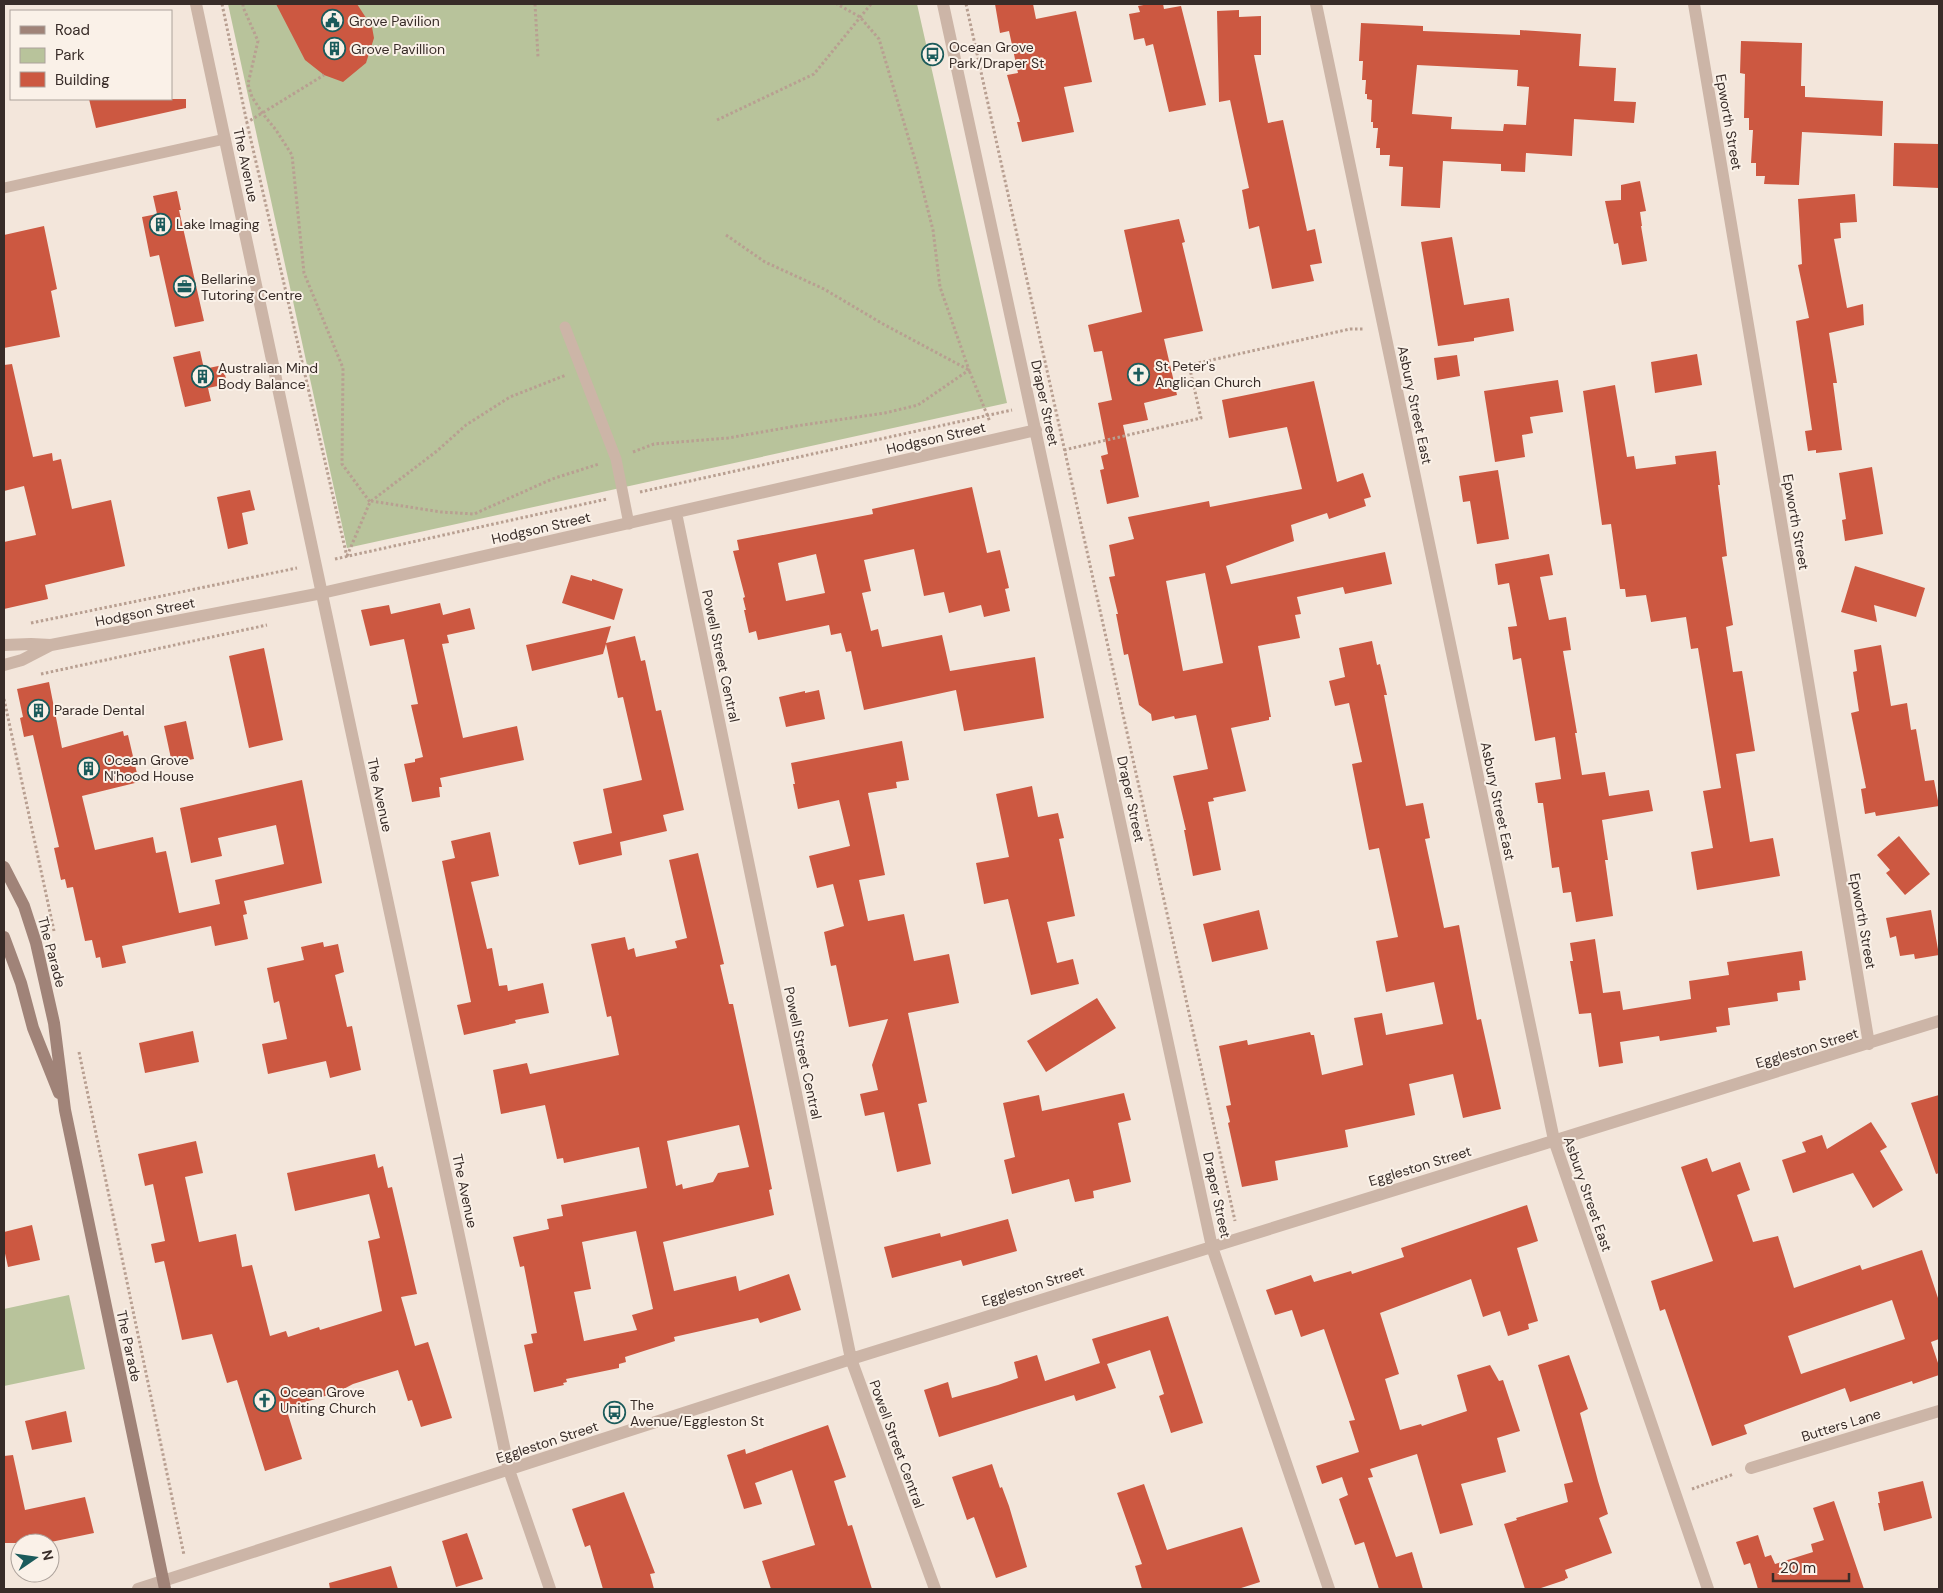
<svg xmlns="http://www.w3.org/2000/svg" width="1943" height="1593" viewBox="0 0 1943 1593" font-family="'DM Sans',sans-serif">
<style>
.green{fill:#b8c39b}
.building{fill:#cc5841;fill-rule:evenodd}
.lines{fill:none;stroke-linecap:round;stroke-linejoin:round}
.path{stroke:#b89f91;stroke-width:3;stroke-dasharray:2.5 2.5;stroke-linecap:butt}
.service{stroke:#ccb5a7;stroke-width:11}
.minor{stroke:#ccb5a7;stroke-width:12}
.secondary{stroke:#a08378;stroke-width:12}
.labels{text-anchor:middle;stroke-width:4;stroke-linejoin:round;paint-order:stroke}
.poi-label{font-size:14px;fill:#382c28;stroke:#faf1e8;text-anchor:start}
.street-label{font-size:14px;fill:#382c28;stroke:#faf1e8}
</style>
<rect width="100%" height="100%" fill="#f3e6db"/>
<path class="green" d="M228,4h689l90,399 -660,145z
M69,1295l16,74 -81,17v-77z"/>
<path class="building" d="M276,4h81l15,23 2,11 -8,25 -23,19 -19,-7 -19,-15z
M995,4h38l3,15 40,-8 16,71 -28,5 10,45 -52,10 -5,-20h3l-13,-47 11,-2 -9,-42 -9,2z
M1149,4h14l1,5 17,-3 25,99 -37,7 -16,-68 -7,2 -2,-8 -10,2 -5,-26 11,-2 -2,-6z
M1239,10v7l22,-1v39h-7l14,68 15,-3 24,111 8,-2 7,34 -12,2 4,16 -42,8 -13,-63 -10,3 -7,-39 7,-2 -19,-88 -11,2 -2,-91z
M1361,23l62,3v5l97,4v-5l61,4 -2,32 37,2 -2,33 22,1 -2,21 -60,-4 -2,37 -46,-3 -1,19 -24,-1v-7l-58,-3 -3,47 -39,-2 2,-39 -14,-1 1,-11h-10v-7h-4l2,-20h-5v-6h-2l1,-22 -5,-1v-5h-2l1,-14h-4l1,-19h-4zM1417,65l101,5 -1,16 12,1 -3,38 -22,-1 -1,7 -52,-2 1,-12 -40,-3z
M1741,41l61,2 -1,43h4v11l78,4 -1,35 -80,-4 -3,53 -35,-1 1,-8h-9v-13h-5l2,-33h-4v-12h-5l1,-44 -5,-1z
M89,99h97v9l-90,20z
M1894,143l45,1v44l-46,-2z
M1640,181l6,30 -6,1 2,14h-1l6,35 -25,4 -4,-22 -4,1 -9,-43 16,-1v-15z
M177,191l4,19h-2l25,111 -29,6 -16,-72 -9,2 -8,-40 15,-3 -4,-18z
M1855,194l2,28 -17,1 1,15 -7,1 13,69 16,-4 1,21 -35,8 8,50h-4l9,67 -26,3v-3l-8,1 -3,-20 7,-1 -16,-109 13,-3 -11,-53 4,-1 -4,-65z
M1179,219l6,23 -3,1 21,88 -39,8 13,56 -33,8 4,17 -25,5 16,72 -32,7 -7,-34 4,-1 -3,-13 7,-2 -10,-51 14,-3 -10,-49 -8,1 -6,-27 54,-13 -18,-82z
M44,226l13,63 -6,2 9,46 -56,11v-113z
M1452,237l12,68 45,-7 5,33 -40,7v3l-36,5 -17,-104z
M200,351l4,18 19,-4 4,19 -19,4 3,13 -26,6 -12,-50z
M1697,354l5,31 -47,8 -4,-31z
M1457,355l3,21 -23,4 -3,-22z
M12,364l21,93 19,-4 1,8 8,-2 11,50 39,-9 14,66 -80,19 3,14 -44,10v-67l32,-7 -12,-49 -20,5v-126z
M1558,380l5,32 -33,5 3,16 -11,2 3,22 -30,5 -11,-71z
M1314,381l23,101 26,-9 8,24 -7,2 2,7 -37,13 -2,-6 -36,12 3,16 -68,25 5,18 154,-32 7,32 -47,10 -2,-7 -46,10 4,17 -6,1 5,23 -42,8 13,71h-2v3l-38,8 15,63 -33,7 1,3 -6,1 13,68 -28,6 -9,-46h2l-13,-54 35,-7 -12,-54 -21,4 -1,-3 -22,5 -1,-7 -12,-9 -11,-51 -4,1 -8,-41h2l-9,-37 6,-1 -6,-31 25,-6 -6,-22 81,-16 1,6 92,-18 -15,-62 -58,11 -7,-38zM1205,573l18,90 -40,8 -17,-90z
M1615,385l12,72 7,-1 2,13 40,-5 -1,-8 41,-5 4,34h-2l9,71 -5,1 11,68 -7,2 7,45 9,-1 13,80 -19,3 14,88 23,-4 7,38 -83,14 -6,-38 22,-4 -10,-57 18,-3 -23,-140 -7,1 -5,-32 -35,5 -5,-27 -20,2 -1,-8h-5l-9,-65 -9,1 -19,-134z
M1872,467l11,67 -38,7 -3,-21 4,-1 -7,-46z
M1498,470l11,69 -32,5 -7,-43 -7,1 -4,-26z
M972,487l15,66 13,-3 9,38 -4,1 5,22 -26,6 -3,-12 -32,8 -5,-21 -20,4 -10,-47 -50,11 7,31 -9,2 9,38 7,-2 4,18 60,-12 8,36 85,-14 9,61 -80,13 -8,-41 -92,20 -13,-59 -5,1 -5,-19 -10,2 -2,-10 -71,15 -2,-9 -7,2 -5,-23h2l-3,-12 2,-1 -12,-46 6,-1 -2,-10 136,-26 -1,-5zM816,554l9,39 -39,8 -8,-38z
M250,490l5,20 -13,3 6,31 -20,5 -11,-52z
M1549,554l4,21 -13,2 9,43 17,-3 5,33 -8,1 14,82h-2l7,42 23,-3 4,24 40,-6 4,21 -51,9 6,40h-3l8,56 -37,6 -5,-30 -8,1 -4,-26 -7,1 -9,-65h-5l-3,-20 26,-4 -6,-42 -20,4 -14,-83 -8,2 -5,-33 9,-1 -8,-43 -11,2 -3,-21z
M1855,566l70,22 -9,29 -42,-12 3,17 -36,-10z
M571,575l21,6v-2l31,10 -9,31 -52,-17z
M440,603l3,12 27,-7 5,21 -28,6 2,8 -7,1 21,94 54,-12 7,34 -84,18 2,9h-3l1,10 -28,5 -8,-38 11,-2v-3l8,-2 -12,-52 7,-1 -14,-65 -34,7 -9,-36 28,-5 2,9z
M611,626l-5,17 29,-7 6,25 4,-1 11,51 5,-1 23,100 -21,5 4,16 -47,11 2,13 -43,10 -6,-23 39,-9 -9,-44 39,-9 -19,-83 -5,1 -12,-54 -3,10 -71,17 -6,-26z
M1372,641l5,24 3,-1 7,31h-3l22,111 17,-3 7,35 -5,1 19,89 15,-3 18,95 4,-1 20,90 -38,9 -10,-44 -44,10 6,31 -70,15 3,17 -73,14 3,19 -36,7 -14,-64 2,-1 -4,-16 5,-1 -12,-59 28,-6 1,5 62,-13 1,3h3l8,40 41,-10 -9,-47 28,-5 4,22 57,-11 -9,-42 -48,10 -10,-51 22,-4 -19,-89 -10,2 -17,-86 10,-2 -13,-59 -14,3 -6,-25 16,-4 -6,-29z
M1881,645l10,61 16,-3 4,27 5,-1 9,52 9,-1 5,26 -63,10 -1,-4 -10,2 -4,-25 5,-1 -15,-75 8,-2 -6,-39 4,-1 -3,-21z
M264,648l19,92 -34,8 -20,-92z
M49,682l13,66 61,-17 1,5 4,-1 11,47 -57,14 13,54 58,-13 3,16 10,-2 13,62 41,-9 -5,-24 69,-16 -8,-39 -58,13 4,18 -31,7 -11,-55 122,-28 20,103 -78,18 3,13 -4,1 5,24 -33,7 -4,-20 -89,20 4,17 -24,5 -2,-11 -4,1 -4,-18 -7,1 -12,-54 -6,1 -2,-9 -4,1 -7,-32 5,-1 -26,-112 -9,2 -4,-19 3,-1 -6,-28z
M819,690l6,29 -39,8 -7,-30 26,-6v2z
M186,721l8,38 -22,4 -8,-37z
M902,741l7,39 -13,2 1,6 -29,5 17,82 -26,5 9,41 36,-7 10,47 35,-7 10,49 -51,10 19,89 -9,2 13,60 -34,8 -13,-60 -19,4 -5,-22 18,-4 -6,-25 16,-46 -39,8 -13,-62 -5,1 -7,-34 20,-6 -11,-42 -16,4 -8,-32 41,-10 -11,-46 -41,9 -5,-25h2l-4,-21z
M1032,786l6,31 20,-4 6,25 -5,1 16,77 -28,6 10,41 16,-4 6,25 -48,11 -23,-96 -24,5 -8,-41 33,-6 -13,-63z
M490,832l9,44 -28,6 16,67 5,-1 7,38 8,-1 1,6 35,-8 6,30 -34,7 1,3 -52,12 -7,-30 14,-3 -29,-141 13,-3 -4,-17z
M1899,836l31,38 -25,21 -19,-22 4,-3 -13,-15z
M698,853l26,111 -4,1 9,39h4l25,117 14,68 -3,1 5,25 -111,27 11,49 62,-15 3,15 50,-17 12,36 -41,13 -2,-5 -84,19 1,4 -50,16 1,5 -7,2v4l-53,11 1,3 -4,1 1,2 -30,7 -10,-47 9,-2 -2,-9 6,-1 -13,-67 -4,1 -7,-30 36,-8 -2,-10 16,-3 -2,-11 86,-17 -8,-41 -75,16 -1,-5 -6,1 -12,-54 -44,9 -8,-44 34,-7 3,11 89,-19 -8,-39 -4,1 -16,-73 34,-7 3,13 6,-2 2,9 41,-9 -2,-7 12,-3 -18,-78zM739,1125l10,42 -31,6 -5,9 -30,7 -1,-5 -6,2 -9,-45zM636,1231l17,78 -21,6 5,15 -53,11 -10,-49 17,-3 -9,-47z
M1259,910l9,39 -56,13 -9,-38z
M1931,910l8,45 -24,4 -1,-5 -14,2 -4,-20 -6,2 -4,-20z
M1595,939l8,54 17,-2 3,19 68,-11 -2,-18 40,-6 -2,-13 75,-11 4,29 -7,1 1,9 -23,3 1,8 -50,7 2,17 -14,2 1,5 -57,9 -1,-5 -39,6 3,21 -24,4 -8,-54 -12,1 -9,-53h3l-3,-18z
M323,942l1,5 14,-3 6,28 -9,3 12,52 5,-1 9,44 -31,8 -4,-17 -58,13 -6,-30 25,-5 -8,-38 -5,2 -7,-35 37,-8 -3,-13z
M1097,998l19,30 -70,44 -19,-31z
M193,1031l6,31 -54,11 -6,-30z
M1124,1093l7,27 -13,3 13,59 -38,9 1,7 -19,4 -6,-23 -57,15 -8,-34 11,-3 -12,-54 36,-8 3,16z
M1939,1095v78l-3,1 -25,-71z
M1871,1122l16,25 -7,4 23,39 -30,18 -20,-35 -60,20 -11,-33 24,-8 -4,-10 20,-7 5,14z
M196,1141l7,32 -18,4 14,65 37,-8 6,33 10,-2 18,71 16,-5 2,6 31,-10 1,3 62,-19 -14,-70 12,-3 -11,-44 -74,17 -8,-38 88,-19 3,14 5,-2 5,22 4,-1 25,107 -16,3 14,49 13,-4 24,76 -31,9 -9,-27 -4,1 -10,-31 -45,14 -15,8 -52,16 16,51 -37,12 -28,-91 -10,3 -15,-49 -30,6 -18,-79 -9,2 -4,-19 14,-3 -12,-57 -8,2 -7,-32z
M1707,1158l5,14 28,-10 10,28 -13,5 16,47 25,-6 16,52 66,-23 2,5 60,-20 17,51v38l-8,3 8,24v9l-26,9 -1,-3 -62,21 -5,-14 -101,37 3,9 -35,12 -47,-137 -5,2 -9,-30 62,-20 -32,-94zM1892,1300l13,39 -104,35 -13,-38z
M1527,1205l11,36 -21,7 21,73 -10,3 1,5 -21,7 -8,-25 -17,6 -12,-38 -91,34 19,61 -14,5 15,51 21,-6 1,2 45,-15 -10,-36 33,-10 9,16 4,-1 17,51 -23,7 9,34 -45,12 12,41 -33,9 -23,-80 -47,15 3,8 -5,1 28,79 16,-5 11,37h-44l-15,-47 -9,3 -16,-46 9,-4 -6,-18 -20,7 -6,-18 43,-14 -10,-31 6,-1 -31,-91 -23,8 -9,-27 -17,5 -9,-25 45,-15 3,7 37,-11 1,3 52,-17 -3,-9z
M1008,1219l9,32 -54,15 -2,-6 -69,18 -8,-31 56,-14 1,4z
M32,1225l8,35 -32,7 -4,-18v-17z
M1168,1316l35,107 -32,10 -12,-37 5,-2 -14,-44 -43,14 9,24 -40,13 -2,-6 -135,42 -15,-47 24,-8 4,16 46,-13 20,-7 -4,-16 23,-7 8,26 55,-18 -8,-24z
M1569,1355l19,54 -8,4 18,68 10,33 -9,4 13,35 -47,17 3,8 -3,1v1l-27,9h-13l-21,-65 13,-4 -1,-2 52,-16 -4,-18 9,-2 -35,-117z
M66,1411l6,31 -40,8 -7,-29z
M828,1425l18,52 -12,4 14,45 4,-1 20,64h-101l-9,-28 53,-16 -23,-75 -37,13 7,21 -18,5 -17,-54 18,-6 1,5z
M13,1455l12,55 60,-13 9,36 -48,10h-42v-87z
M992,1464l8,24 2,-1 7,19 18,61 -31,11 -22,-61 -7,3 -15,-43z
M1923,1481l9,37 -48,13 -6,-28h2l-2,-11z
M1144,1484l23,66 75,-23 18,55 -22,7h-96l-7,-23 7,-2 -25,-71z
M624,1492l31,81 -5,1 4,15h-51l-13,-44 -5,2 -13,-38z
M1834,1501l30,88h-106l-8,-26 -6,2 -8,-23 22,-7 7,22 6,-2 4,9 38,-12 -2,-8 13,-4 -11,-32z
M467,1533l16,46 -27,8 -14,-46z
M391,1566l7,23h-68l-1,-6z"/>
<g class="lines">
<path class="path" d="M222,4l25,119 100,434
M243,4v3l15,34 -10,43 4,13 11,17 13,16 16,25 12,118 39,95 -1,96 28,38
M535,4l3,53
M966,4l269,1217
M717,120l97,-46 57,-70
M246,123l78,-48
M726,235l39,27 59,27 59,35 86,46 21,52
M1064,450l137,-32 -12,-53 161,-36h15
M633,452l21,-8 74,-6 68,-12 89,-13 33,-8 51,-35 -29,-83 -7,-57 -17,-67 -37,-124 -19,-22 -23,-13
M640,492l372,-82
M371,501l70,11 33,2 78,-35 47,-15
M347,556l23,-54 67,-51 29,-26 44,-28 56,-22
M335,559l272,-60
M31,623l266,-55
M41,674l226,-49
M4,699l50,232
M79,1052l105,503
M1692,1489l42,-15"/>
<path class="service" d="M4,188l221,-49
M565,327l51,132 13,65"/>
<path class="minor" d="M196,4l313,1466 41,119
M943,4l269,1243 117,342
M1316,4l238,1136 154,449
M1694,4l175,1040
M676,513l175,846 84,230
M4,645l27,-1 20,1 271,-52 714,-163
M4,665l18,-5 29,-15
M1751,1468l188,-57
M138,1589l713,-230 1088,-338"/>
<path class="secondary" d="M4,867l20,39 12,37 18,80 11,87 100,479
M4,937l17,46 12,45 26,65"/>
</g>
<defs>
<symbol id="civic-ring" viewBox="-11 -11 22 22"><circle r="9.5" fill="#faf1e8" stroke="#1b5b5b" stroke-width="1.5"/><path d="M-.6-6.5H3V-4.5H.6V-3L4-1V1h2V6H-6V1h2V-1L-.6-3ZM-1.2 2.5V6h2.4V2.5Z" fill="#1b5b5b"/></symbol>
<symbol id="building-ring" viewBox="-11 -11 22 22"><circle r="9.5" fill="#faf1e8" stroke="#1b5b5b" stroke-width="1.5"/><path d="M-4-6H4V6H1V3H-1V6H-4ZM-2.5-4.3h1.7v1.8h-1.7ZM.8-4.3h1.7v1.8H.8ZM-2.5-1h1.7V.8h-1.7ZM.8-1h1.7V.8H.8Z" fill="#1b5b5b"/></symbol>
<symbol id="bus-ring" viewBox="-11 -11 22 22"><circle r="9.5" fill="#faf1e8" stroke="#1b5b5b" stroke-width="1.5"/><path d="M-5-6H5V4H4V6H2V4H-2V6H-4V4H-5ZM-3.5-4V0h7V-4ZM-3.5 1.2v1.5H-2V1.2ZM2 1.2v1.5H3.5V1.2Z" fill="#1b5b5b"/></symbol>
<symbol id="office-ring" viewBox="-11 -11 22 22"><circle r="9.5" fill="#faf1e8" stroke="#1b5b5b" stroke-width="1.5"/><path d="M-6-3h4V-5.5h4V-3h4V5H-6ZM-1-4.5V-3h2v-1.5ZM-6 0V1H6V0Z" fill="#1b5b5b"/></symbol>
<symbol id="church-ring" viewBox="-11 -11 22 22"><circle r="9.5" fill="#faf1e8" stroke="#1b5b5b" stroke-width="1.5"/><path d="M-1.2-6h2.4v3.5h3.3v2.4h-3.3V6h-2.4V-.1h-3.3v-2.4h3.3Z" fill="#1b5b5b"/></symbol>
</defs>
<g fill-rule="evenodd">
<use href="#civic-ring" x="320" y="8" width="25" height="25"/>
<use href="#building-ring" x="322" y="36" width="25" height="25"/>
<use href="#bus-ring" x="920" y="42" width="25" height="25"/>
<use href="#building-ring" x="148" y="212" width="25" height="25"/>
<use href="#office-ring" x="172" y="274" width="25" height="25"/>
<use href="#church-ring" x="1126" y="362" width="25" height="25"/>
<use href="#building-ring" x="190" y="364" width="25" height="25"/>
<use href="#building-ring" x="26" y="698" width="25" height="25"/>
<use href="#building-ring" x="76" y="756" width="25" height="25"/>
<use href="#church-ring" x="252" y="1388" width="25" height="25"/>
<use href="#bus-ring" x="602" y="1400" width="25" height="25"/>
</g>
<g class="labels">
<g class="poi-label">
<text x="349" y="26">Grove Pavilion</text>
<text x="949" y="52">Ocean Grove<tspan x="949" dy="16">Park/Draper St</tspan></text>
<text x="351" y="54">Grove Pavillion</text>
<text x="176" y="229">Lake Imaging</text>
<text x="201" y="284">Bellarine<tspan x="201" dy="16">Tutoring Centre</tspan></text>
<text x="1155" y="371">St Peter's<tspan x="1155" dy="16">Anglican Church</tspan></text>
<text x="218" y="373">Australian Mind<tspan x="218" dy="16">Body Balance</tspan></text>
<text x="54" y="715">Parade Dental</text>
<text x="104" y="765">Ocean Grove<tspan x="104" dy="16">N'hood House</tspan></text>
<text x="280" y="1397">Ocean Grove<tspan x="280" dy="16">Uniting Church</tspan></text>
<text x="630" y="1410">The<tspan x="630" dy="16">Avenue/Eggleston St</tspan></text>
</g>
<g class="street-label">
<text transform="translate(1729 122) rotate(80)" y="5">Epworth Street</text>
<text transform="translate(246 165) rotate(78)" y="5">The Avenue</text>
<text transform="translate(1045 403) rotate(78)" y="5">Draper Street</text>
<text transform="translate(1415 405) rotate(78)" y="5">Asbury Street East</text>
<text transform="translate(936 438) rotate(-13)" y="5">Hodgson Street</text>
<text transform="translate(1796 522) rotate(80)" y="5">Epworth Street</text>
<text transform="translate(541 528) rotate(-13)" y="5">Hodgson Street</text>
<text transform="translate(145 612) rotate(-11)" y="5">Hodgson Street</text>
<text transform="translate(721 656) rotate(78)" y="5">Powell Street Central</text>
<text transform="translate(380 795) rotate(78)" y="5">The Avenue</text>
<text transform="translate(1131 799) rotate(78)" y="5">Draper Street</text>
<text transform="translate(1498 801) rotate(78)" y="5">Asbury Street East</text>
<text transform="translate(1863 921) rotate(80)" y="5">Epworth Street</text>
<text transform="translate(52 952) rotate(75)" y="5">The Parade</text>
<text transform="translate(1807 1048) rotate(-17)" y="5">Eggleston Street</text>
<text transform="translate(803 1053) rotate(78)" y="5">Powell Street Central</text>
<text transform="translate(1420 1166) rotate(-17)" y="5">Eggleston Street</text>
<text transform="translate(465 1191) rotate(78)" y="5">The Avenue</text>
<text transform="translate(1588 1194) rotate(71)" y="5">Asbury Street East</text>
<text transform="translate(1217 1195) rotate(78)" y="5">Draper Street</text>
<text transform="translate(1033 1286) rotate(-17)" y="5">Eggleston Street</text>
<text transform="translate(129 1346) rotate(78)" y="5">The Parade</text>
<text transform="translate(1841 1425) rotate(-17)" y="5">Butters Lane</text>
<text transform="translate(547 1442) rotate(-18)" y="5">Eggleston Street</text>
<text transform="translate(897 1444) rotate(70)" y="5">Powell Street Central</text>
</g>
</g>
<rect width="1943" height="1593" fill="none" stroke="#382c28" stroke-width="10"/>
<rect x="10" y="10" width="162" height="90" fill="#faf1e8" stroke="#aca29b"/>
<rect x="20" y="26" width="25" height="8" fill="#a08378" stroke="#aca29b"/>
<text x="55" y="35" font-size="15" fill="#382c28">Road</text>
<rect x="20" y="48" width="25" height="15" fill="#b8c39b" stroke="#aca29b"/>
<text x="55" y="60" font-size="15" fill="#382c28">Park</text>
<rect x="20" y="72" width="25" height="15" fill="#cc5841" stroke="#aca29b"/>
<text x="55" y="85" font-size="15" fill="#382c28">Building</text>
<g transform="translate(35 1558) rotate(77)"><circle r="24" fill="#faf1e8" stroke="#aca29b"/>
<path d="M0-4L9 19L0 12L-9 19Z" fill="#1b5b5b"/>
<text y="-8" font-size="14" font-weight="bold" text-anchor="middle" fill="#382c28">N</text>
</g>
<path d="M1773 1573v8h76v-8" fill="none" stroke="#382c28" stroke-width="2.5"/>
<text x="1780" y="1573" font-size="15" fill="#382c28" stroke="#faf1e8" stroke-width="4" paint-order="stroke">20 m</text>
</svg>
